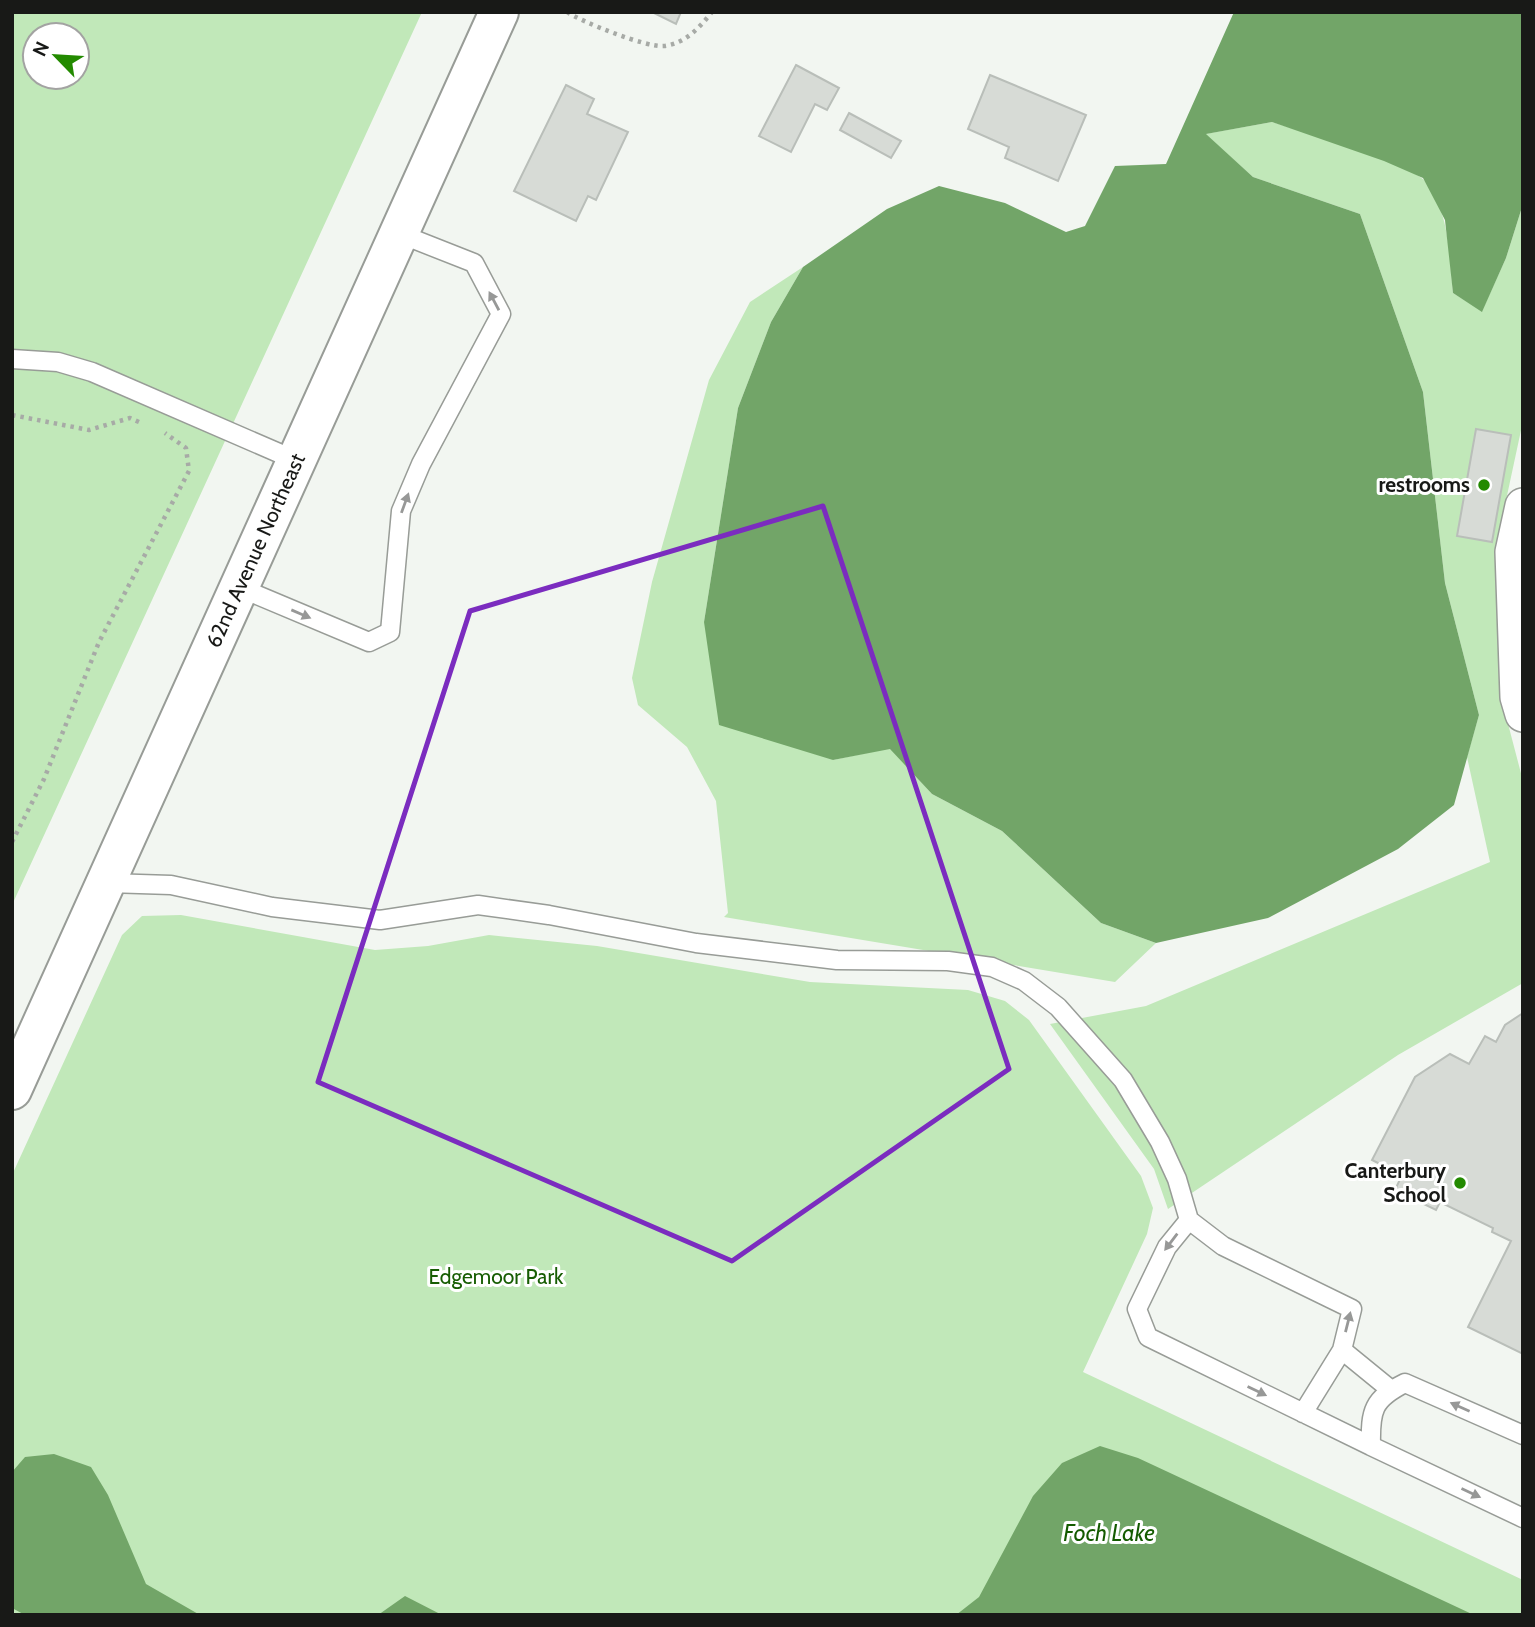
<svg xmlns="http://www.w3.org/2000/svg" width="1535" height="1627" viewBox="0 0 1535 1627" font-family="Cabin,sans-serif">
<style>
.green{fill:#c1e8b9;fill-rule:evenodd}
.water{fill:#72a568}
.building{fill:#d7dbd6;stroke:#b9beb9;stroke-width:2}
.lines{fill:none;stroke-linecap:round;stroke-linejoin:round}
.service-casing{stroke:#989c97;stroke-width:21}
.minor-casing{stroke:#989c97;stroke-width:38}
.tertiary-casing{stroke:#989c97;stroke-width:42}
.path{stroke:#a7aaa6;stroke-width:4.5;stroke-dasharray:3.5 5;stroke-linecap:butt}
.service{stroke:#fff;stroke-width:18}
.minor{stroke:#fff;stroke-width:35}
.tertiary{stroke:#fff;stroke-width:38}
.oneway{fill:#979897}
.marked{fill:none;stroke:#7b2cbf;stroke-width:5;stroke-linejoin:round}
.poi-dot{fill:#238a00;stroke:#fff;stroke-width:2.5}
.labels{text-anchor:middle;stroke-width:6;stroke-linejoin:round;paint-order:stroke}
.poi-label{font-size:21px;font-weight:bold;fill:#181917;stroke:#fff;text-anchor:end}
.street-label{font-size:21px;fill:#181917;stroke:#fff}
.park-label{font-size:21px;fill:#175d03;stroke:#fff}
.water-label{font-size:23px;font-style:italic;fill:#145b00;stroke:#fff}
</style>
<rect width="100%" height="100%" fill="#f2f6f1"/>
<path class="green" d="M12,12h410l-410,893zM35,35h42v42h-42z
M1272,122c26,8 139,43 152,58 26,30 25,76 29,113l29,18 24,-53 17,-54v217l-27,126 5,150 22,84v202l-125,72 -230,154 -14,-40 -104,-145 96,-18 344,-144 -23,-105 12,-42 -34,-132 -22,-191 -63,-178 -107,-37 -48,-43z
M803,267l-32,55 -33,86 -34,214 129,138 57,-12 42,46 70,37 99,92 55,20 -41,39 -391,-65 4,-4 -12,-112 -29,-54 -49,-42 -6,-27 20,-96 57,-202 41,-78z
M181,915l194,35 53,-4 61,-11 108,11 213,36 158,8 37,11 24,19 112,156 12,32 -6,26 -64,138 440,208v35h-1511v-440l110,-240 20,-19z"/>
<path class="water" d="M1234,12h289v192l-17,54 -24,54 -29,-19 -8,-73 -22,-42 -39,-17 -112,-39 -66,12 47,43 107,37 63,178 22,191 34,132 -25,90 -56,44 -130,69 -112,25 -55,-20 -99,-92 -70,-37 -42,-45 -57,11 -114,-35 -15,-103 34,-214 33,-86 32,-55 84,-58 52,-23 66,17 61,29 19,-6 30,-60 51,-2z
M1100,1446l38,12 336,157h-518l23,-18 54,-101 29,-33z
M54,1454l37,13 17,28 38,89 54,31h-175l-13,-7v-136l13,-15z
M405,1596l37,19h-64z"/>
<path class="building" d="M652,12h29l-5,12z
M796,65l43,23 -12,22 -12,-6 -24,48 -32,-16z
M990,75l96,40 -28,66 -53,-23 4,-11 -41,-18z
M566,85l28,14 -7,15 41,18 -32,68 -8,-4 -12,25 -62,-30z
M849,113l52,28 -10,17 -51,-28z
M1476,429l35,6 -19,107 -35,-6z
M1523,1013v341l-55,-27 43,-86 -19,-9 1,-4 -53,-26 -4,8 -41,-20 7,-15 -30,-15 43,-83 35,-23 19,10 16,-28 11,6 9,-17z"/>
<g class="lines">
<defs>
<path id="service" d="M12,359l46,3 34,10 203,88
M238,587l131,55 21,-10 11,-121 20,-47 80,-150 -27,-51 -76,-30
M108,883l63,2 101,22 108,13 98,-15 71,10 147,28 141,17 111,1 44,6 32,14 34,26 65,73 37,62 17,37 12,41
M1303,1413l39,-63
M1523,1435l-118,-52c-32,16 -35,27 -34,63l152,72
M1371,1446l-223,-109 -11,-28 30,-62 22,-27 34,26 129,63 -10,41 49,40"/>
<path id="minor" d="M1523,506l-10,46 5,145 5,17"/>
<g id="tertiary">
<path id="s1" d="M12,1090l487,-1078"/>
</g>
</defs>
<use href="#service" class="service-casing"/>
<use href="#minor" class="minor-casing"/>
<use href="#tertiary" class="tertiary-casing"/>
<path class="path" d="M567,12c15,10 80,36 97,34 22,-3 35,-18 48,-34
M12,415l77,15 41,-12 11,5
M12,842l32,-63 55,-137 90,-171 -3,-23 -21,-15"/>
<use href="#service" class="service"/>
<use href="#minor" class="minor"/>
<use href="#tertiary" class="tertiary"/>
</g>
<defs><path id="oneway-solid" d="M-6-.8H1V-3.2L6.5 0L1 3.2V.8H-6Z" transform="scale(1.75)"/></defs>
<g class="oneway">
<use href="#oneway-solid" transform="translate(494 301) rotate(-118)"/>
<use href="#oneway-solid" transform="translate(405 503) rotate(-70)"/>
<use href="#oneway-solid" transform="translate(301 614) rotate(23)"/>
<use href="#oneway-solid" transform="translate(1171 1242) rotate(127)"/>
<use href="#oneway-solid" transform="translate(1348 1322) rotate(-76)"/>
<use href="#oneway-solid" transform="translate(1257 1391) rotate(26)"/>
<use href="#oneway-solid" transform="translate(1460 1407) rotate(-156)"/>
<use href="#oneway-solid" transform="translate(1471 1493) rotate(25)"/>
</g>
<path class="marked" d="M823,506l186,563 -277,192 -414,-179 152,-471z"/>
<g class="poi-dot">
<circle cx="1484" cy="485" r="7"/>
<circle cx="1460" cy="1183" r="7"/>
</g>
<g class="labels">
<g class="poi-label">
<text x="1470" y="492">restrooms</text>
<text x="1446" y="1178">Canterbury<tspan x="1446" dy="24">School</tspan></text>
</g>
<g class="street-label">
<text dy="7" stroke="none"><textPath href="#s1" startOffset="592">62nd Avenue Northeast</textPath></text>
</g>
<g class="park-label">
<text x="496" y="1284">Edgemoor Park</text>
</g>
<g class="water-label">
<text x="1109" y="1541">Foch Lake</text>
</g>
</g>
<rect width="1535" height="1627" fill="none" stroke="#181917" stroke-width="28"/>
<g transform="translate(56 56) rotate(295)"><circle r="33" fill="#ffffff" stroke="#a3a3a2" stroke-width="2"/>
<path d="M0-5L12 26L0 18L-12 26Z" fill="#238a00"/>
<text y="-10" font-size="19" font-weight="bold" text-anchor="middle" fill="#181917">N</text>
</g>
</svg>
